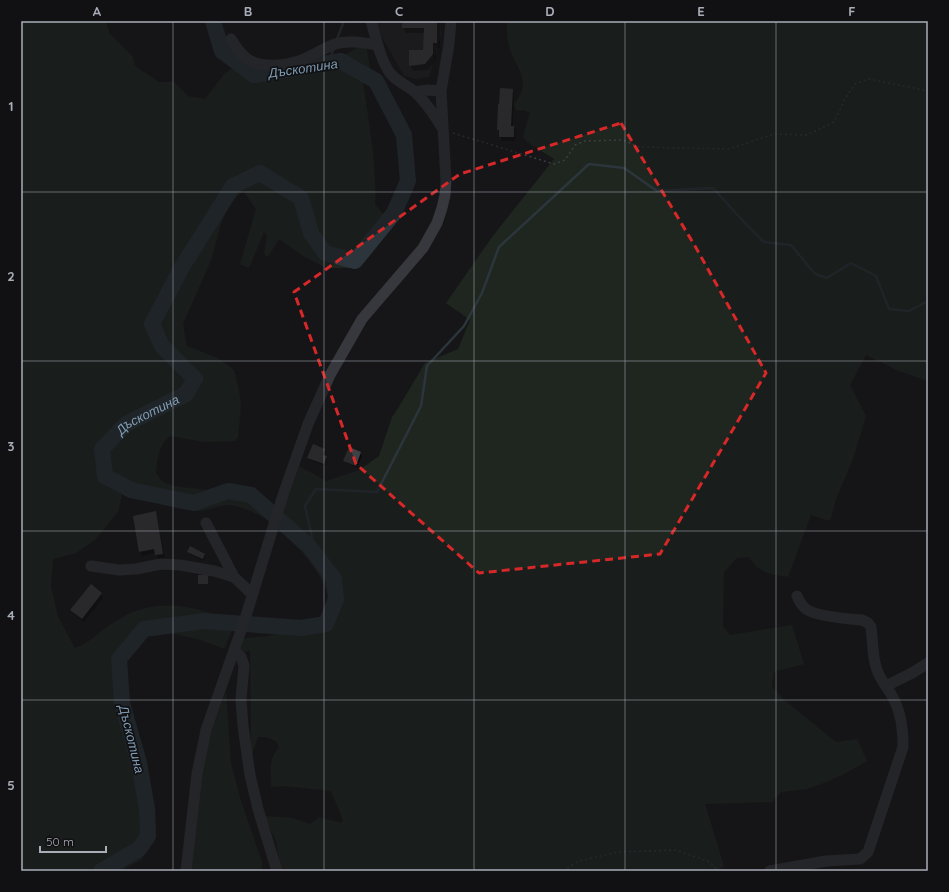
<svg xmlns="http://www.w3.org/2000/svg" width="949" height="892" viewBox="0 0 949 892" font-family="Quicksand,sans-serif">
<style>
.built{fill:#222225}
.green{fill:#1e261f}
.shadow{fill:#0007}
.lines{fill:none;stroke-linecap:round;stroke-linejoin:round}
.stream{stroke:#2c353c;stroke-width:2.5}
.river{stroke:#2c353c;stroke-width:16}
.building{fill:#404145}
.path{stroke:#3d3f44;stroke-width:1.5;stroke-dasharray:2 3;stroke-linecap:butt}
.minor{stroke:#37383d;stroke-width:11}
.marked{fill:none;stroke:#d62828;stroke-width:3;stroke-dasharray:8 5;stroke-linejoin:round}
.grid{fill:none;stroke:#a8adb8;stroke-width:1;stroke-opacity:0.55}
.labels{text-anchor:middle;stroke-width:3.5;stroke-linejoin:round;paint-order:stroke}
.water-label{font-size:13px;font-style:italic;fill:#7f9bb3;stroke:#111113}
.neatline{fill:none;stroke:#a8adb8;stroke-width:1.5}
.grid-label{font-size:13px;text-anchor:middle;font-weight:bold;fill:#a8adb8}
</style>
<rect width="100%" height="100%" fill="#161618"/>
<path class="built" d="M373,21h67l1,13 -12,43 -13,2 -12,-3z"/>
<path class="green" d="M21,21h85l4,13 23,23 2,9 24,16h15l14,14 17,3 20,-26 9,-6 22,8 58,-14 22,-1 30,-17 4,26 -8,7c5,35 12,71 13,107 0,8 1,14 0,21l12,15 -1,11 -31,38h-29l-23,-12 -24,-17 -11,18 -4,-3 3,-18 -3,-4 -15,36 -9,-4 16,-55 -13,-18 -14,13 -9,23 -8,31 -29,66 4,22 31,12 16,12 5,21 2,14 -3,32 -3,4 -31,1 -33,-6c-12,6 -14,25 -15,37l6,8 11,5 50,6 20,-1 20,6 6,5 -5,16c-10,-6 -25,-13 -37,-13 -9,1 -18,5 -27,6 -5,0 -11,-1 -16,-2 -23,-3 -44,-10 -58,-30l-8,33 -23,28 -19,13 -23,6 -2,27 7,31 17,31c17,-6 23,-16 38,-25 9,-6 22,-13 33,-15 19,-5 42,-2 61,4 9,3 18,10 26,16l-9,21c-25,-11 -48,-16 -74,-18l-11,10 -19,33 8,62 19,52 9,38 -5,19 -10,15 -20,11h-100z
M507,21h421v360l-29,-10 -33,-16 -16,30 16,31 -13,43 -17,40 -6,22 -19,-6 -23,62c-19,-3 -28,-3 -39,-20l-12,1 -13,14 -1,54 7,9 62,-10 12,39 -30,8 -2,14 11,13 53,43 21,-3 10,22 -21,12 -22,10 -17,6 -26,3 -9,10 -67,2 19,62 -6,5h-437l-5,-30 -15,-32 5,7 26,2 18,6 9,-7 22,6 2,-3 -12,-29 -47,-5 -13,1c1,-17 -4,-25 8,-40l-3,-6 -10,-4h-8l-7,19 -1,-105 -11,2 4,-14c8,-2 16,-2 24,-3 9,-1 18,-5 27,-6 9,-2 19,3 27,-1 6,-3 9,-9 9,-15 3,-32 -30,-66 -53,-86l22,-62 27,15 33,-11 20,-14 13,-39 5,-7 28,-47 33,-14 12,-29 -24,-17 46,-66 62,-78 -27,-17 -4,-5 7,-24 -6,-3 -8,1 -2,-7c19,-23 3,-33 -4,-55 -3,-8 -3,-19 -3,-28z
M226,692l5,71 10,38 21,61v9h-74l17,-123z"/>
<path class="shadow" d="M403,21h37v27h-4v11l-8,11 -15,1 -3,-6 14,-14 1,-18h-19l-3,-6z
M512,90l2,4 -1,32 3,5 -1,10h-13l-4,-11 1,-25z
M325,449l1,3 -2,4 3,3 -2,7 -15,-6 -2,-2z
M360,453l2,3 -5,12 -11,-5 -1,-2z
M155,512l2,4 8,42 -7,1 -2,-6 -14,3 -2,-4 -6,-36z
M188,551l17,4 1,2 -2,4 -14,-7z
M101,594l2,4 -19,24 -10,-8 -3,-4z"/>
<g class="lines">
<path class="stream" d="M337,39l7,-18
M328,63l6,-15
M309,546l3,-9 -7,-31 11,-17 61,3 44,-86 6,-40 37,-40 18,-33 17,-46 90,-83 35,4 33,23 56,-3 30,33 21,21 27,3 24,29 12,4 24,-15 25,13 13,33 20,2 19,-10"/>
<path class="river" id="s1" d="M101,871l38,-22 9,-13 -1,-27 -8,-46 -17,-60 -3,-44 25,-30 60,-8 97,7 25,-4 10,-25 -2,-20 -25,-33 -58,-51 -23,-4 -34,12 -63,-13 -26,-14 -3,-27 24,-25 60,-30 9,-15 -33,-33 -10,-22 30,-57 51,-81 27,-13 41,25 10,35 14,20 30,8 39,-48 14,-32 -4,-46 -28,-54 -35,-20 -87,14 -32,-24 -9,-30"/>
</g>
<path class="building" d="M402,21h35v22h-4v11l-8,10 -16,2v-16h14l1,-22h-22z
M500,88l13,1 -2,37h3v11h-15v-7h-2l1,-26h1z
M313,444l12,5 -2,6 4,1 -3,8 -17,-6z
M349,447l12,5 -5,14 -13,-5z
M156,511l7,43 -8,1 -1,-6 -15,3 -6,-36z
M190,546l15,8 -2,5 -16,-7z
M198,575h10v9h-10z
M91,584l11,9 -20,26 -12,-9z"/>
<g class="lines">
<path class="path" d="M453,133l101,31 11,-4 10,-15 10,-4 38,-1 16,7 90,2 45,-15 33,1 27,-13 12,-25 10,-14 13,-4 59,12
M563,871l16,-10 39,-9 58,-2 34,12 8,9"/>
<path class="minor" d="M371,21c5,17 9,38 19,52 7,9 17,12 25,19 11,10 20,24 28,37
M231,39c4,6 8,13 14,18 13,12 44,9 59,2 10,-4 20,-11 31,-15 14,-4 29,-1 43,1
M415,92l13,-2 13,1
M206,523l28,54
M91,566l28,4 17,-1 25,-5 19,1 34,6 20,6 18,17
M234,650l7,7 3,9 -3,33 2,27 7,49 8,34 19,62
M886,686l26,-13 16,-10
M186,871l11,-97 9,-44 39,-111 38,-124 25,-71 22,-49 32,-56 61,-71 14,-25 5,-15 3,-13 1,-15 -5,-89 8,-47 2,-23
M770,871l56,-10 34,-2 8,-7 35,-105c0,-19 -2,-36 -12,-53 -5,-8 -11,-15 -14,-24 -5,-13 -4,-29 -6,-43l-3,-4 -6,-3c-13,-1 -47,-4 -56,-11 -5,-4 -7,-8 -9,-13"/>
</g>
<path d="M0 0H949V892H0ZM621,123l74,123 71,127 -106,181 -181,19 -123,-109 -62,-172 166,-118z" fill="#161618" fill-opacity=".55" fill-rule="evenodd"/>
<path class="marked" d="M621,123l74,123 71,127 -106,181 -181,19 -123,-109 -62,-172 166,-118z"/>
<path class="grid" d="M173,21v850M324,21v850M474,21v850M625,21v850M776,21v850M21,192h907M21,361h907M21,531h907M21,700h907"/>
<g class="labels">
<g class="water-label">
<text transform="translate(303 68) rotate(-8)" y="5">Дъскотина</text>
<text dy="5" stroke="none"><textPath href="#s1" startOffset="866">Дъскотина</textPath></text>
<text transform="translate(132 739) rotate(76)" y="5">Дъскотина</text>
</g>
</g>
<rect width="949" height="892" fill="none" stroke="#111113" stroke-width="44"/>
<path d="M40 846v6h66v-6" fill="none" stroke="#a8adb8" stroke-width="2"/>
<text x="46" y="846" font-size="12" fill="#a8adb8" stroke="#111113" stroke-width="3" paint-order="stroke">50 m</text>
<rect x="22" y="22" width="905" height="848" class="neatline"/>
<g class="grid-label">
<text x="97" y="16">A</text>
<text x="248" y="16">B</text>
<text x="399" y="16">C</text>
<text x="550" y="16">D</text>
<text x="701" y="16">E</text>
<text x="852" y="16">F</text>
<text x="11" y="111">1</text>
<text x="11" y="281">2</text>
<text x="11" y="451">3</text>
<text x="11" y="620">4</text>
<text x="11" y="790">5</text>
</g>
</svg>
